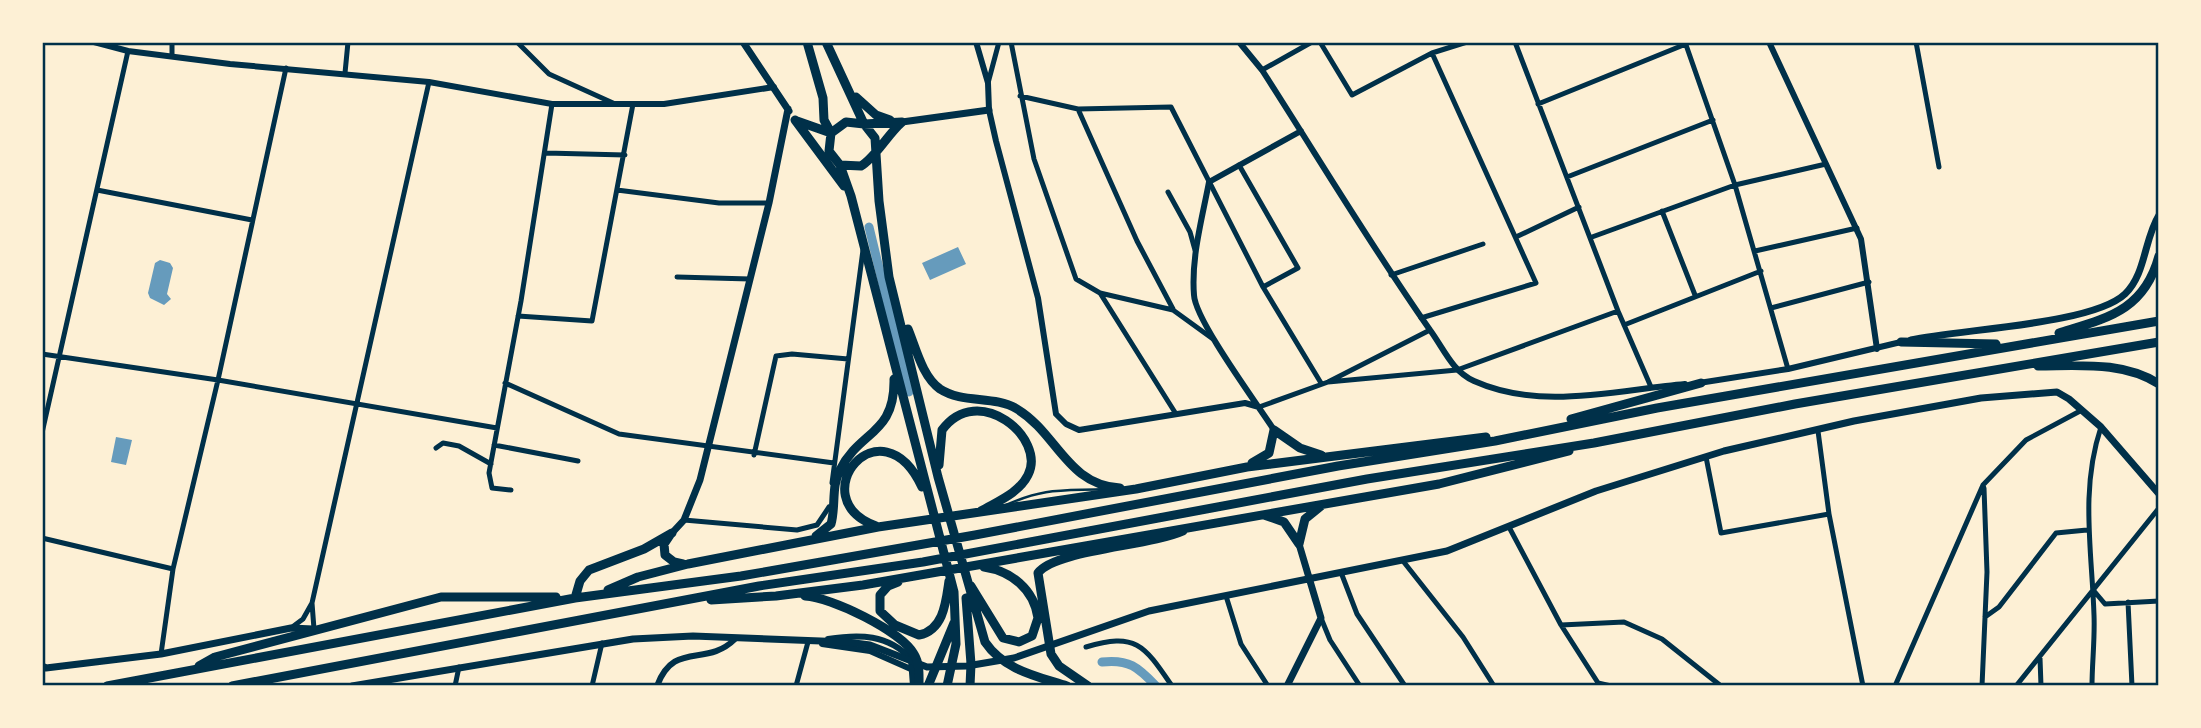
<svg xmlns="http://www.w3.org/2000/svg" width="2201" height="728" viewBox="0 0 2201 728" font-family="'Nunito Sans',sans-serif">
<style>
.water{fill:#669bbc}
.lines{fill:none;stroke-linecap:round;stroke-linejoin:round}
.canal{stroke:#669bbc;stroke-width:9}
.service{stroke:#003049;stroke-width:2.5}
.minor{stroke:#003049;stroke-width:5}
.tertiary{stroke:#003049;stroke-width:6}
.secondary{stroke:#003049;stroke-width:7}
.trunk{stroke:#003049;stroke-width:9}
.neatline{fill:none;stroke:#003049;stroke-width:2.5}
</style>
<rect width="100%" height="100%" fill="#fdf0d5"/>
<path class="water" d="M958,247l8,17 -36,16 -8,-17z
M160,260l10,3 3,5 -6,26 4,5 -7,6 -14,-7 -2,-5 7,-30z
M116,437l16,3 -6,25 -15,-3z"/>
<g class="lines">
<path class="canal" d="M869,227l40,165
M1102,662c27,-3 36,5 54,24"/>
<path class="service" d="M1006,505c40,-18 57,-14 99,-16"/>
<path class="minor" d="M517,42l32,32 64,29
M1011,42l23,117 42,120 24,14 73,17 40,29
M1320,42l32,53 80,-42 35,-11
M1515,42l103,269 33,76
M1685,42l50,143 53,184
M1916,42l23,125
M172,56v-14
M1262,70l50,-28
M345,73l3,-31
M988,83l11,-41
M1020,96l58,13 59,132 36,68
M1538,104l148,-60
M1078,109l93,-2 92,180 58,96
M546,153l79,2
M1239,165l59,103 -35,19
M1567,177l146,-57
M97,190l155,30
M617,190l102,13h50
M1168,192l22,40 5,18
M1662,211l33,84
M1518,236l61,-29
M1592,237l143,-52 91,-21
M1755,251l102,-23
M1391,275l92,-31
M677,277l73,2
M1100,293l76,121
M1771,308l98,-26
M518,316l74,5 41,-217
M1421,318l115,-35 -104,-230
M1624,325l137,-54
M42,354l176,26 279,48
M1328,382l129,-12 161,-59
M505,383l114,51 215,29
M1259,407l69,-25 102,-52
M1818,431l11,83 34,172
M42,433l86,-382
M494,445l84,16
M436,448l7,-5 16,3 32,18
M754,455l22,-99 16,-2 56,5
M1706,457l15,76 108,-19
M832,483l31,-233
M511,490l-19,-2 -3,-15 32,-172 31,-197
M684,520l113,10 20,-5 12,-18
M1509,527l52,98 39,61
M42,538l131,31
M1403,561l60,76 31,49
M1342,575l15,39 48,72
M2094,591l11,13 54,-3
M1226,596l15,48 27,42
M2128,602l4,84
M312,603l117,-521
M1985,617l14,-10 57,-74 31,-3
M1321,618l9,22 30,46
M1561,625l63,-3 38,17 59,47
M291,628l12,-9 9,-16 2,26
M1086,647c50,-15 58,-2 86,39
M161,654l12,-85 45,-189 68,-312
M2040,658l1,28
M1598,683l13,3
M455,686l4,-19
M592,686l10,-43
M796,686l12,-44
M1895,686l88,-201 43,-45 56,-30
M1982,686l5,-114 -3,-84
M2016,686l143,-178
M2092,686c0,-23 3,-47 2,-71 -2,-64 -14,-125 7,-188"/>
<path class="tertiary" d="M94,42l34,9 102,13 199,18 123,22h112l110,-17
M976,42l12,41 1,27 7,31 42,157 18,116 10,10 13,6 166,-27 14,4
M1239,42l23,28c56,87 109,176 168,260 14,19 22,41 44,51 67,30 142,9 211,3
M1769,42l92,197 16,110
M1699,383l89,-14 113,-27
M1274,430c-16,-25 -79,-110 -80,-135 -3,-37 8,-76 15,-113l92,-51
M828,639c31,-5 60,-5 83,20l2,27
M822,644l48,7 43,19
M657,686c17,-46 49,-18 78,-47"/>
<path class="secondary" d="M743,42l46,69
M902,122l87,-12
M1911,340c48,-11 181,-15 214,-46 21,-20 19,-55 34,-79
M672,533l12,-13 16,-40 69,-277 19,-94
M42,666l4,2 115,-14 130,-26 22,1
M352,686l281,-47 60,-3 154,6 23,3 57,22 40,-1 47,-8 135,-47 298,-60 149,-60 128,-40 130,-30 127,-23 76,-6 12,7 32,28 58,67
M1287,686l34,-68 -22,-74"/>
<path class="trunk" d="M807,42l16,56 1,22 7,13
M826,42l38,82 38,-2
M856,97l20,18 14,5
M795,120l49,66
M797,121l34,12
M902,122c-14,12 -27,36 -41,44l-21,-1 -11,-14 2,-18 15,-11 18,2 11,14 4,63 10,76 49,200 47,165c19,28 51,34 82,44
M840,165l11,31 103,396 2,52 -9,42
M908,329c8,19 14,47 32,60 23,15 54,6 77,20 40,24 50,76 103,79
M2059,333c48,-15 85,-22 100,-77
M1901,342l95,2
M2038,366c41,0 85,-5 121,18
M1571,419l130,-36
M1274,430l26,18 21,7
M1252,463l17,-10 5,-23
M939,465l3,-35c36,-49 105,8 86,45 -9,18 -30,26 -47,36
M1264,515l20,7 15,22
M876,526c-76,-28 5,-127 46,-39
M670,535l-6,9 1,11 9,7 9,2
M816,536l15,-12c5,-17 0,-38 9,-54 20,-40 55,-35 54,-91
M1299,544l6,-25 16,-13
M898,582l-10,4 -8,9v16l15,14 24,10c25,-5 27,-34 30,-54
M971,586l32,52 16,4 13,-6 6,-18c-4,-29 -27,-47 -54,-51
M608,590l30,-13 50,-13 190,-37 258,-38 111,-22 239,-30
M805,596c26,1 96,35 109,58 6,10 5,21 5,32
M575,598l5,-17 9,-11 55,-21 28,-16
M966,598l5,66 -1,22
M711,600l65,-4 87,-11 576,-101 130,-33
M199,666l16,-9 226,-60h115
M107,686l468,-88 166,-22 234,-41 363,-69 157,-25 162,-33 502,-87
M232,686l527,-100 164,-24 444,-83 227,-36 201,-39 364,-62
M928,686l26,-63
M1088,686l-29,-20 -8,-12 -13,-81c17,-23 112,-27 145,-42"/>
</g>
<rect width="2201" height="728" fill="none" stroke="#fdf0d5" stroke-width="88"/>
<rect x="44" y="44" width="2113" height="640" class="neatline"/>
</svg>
